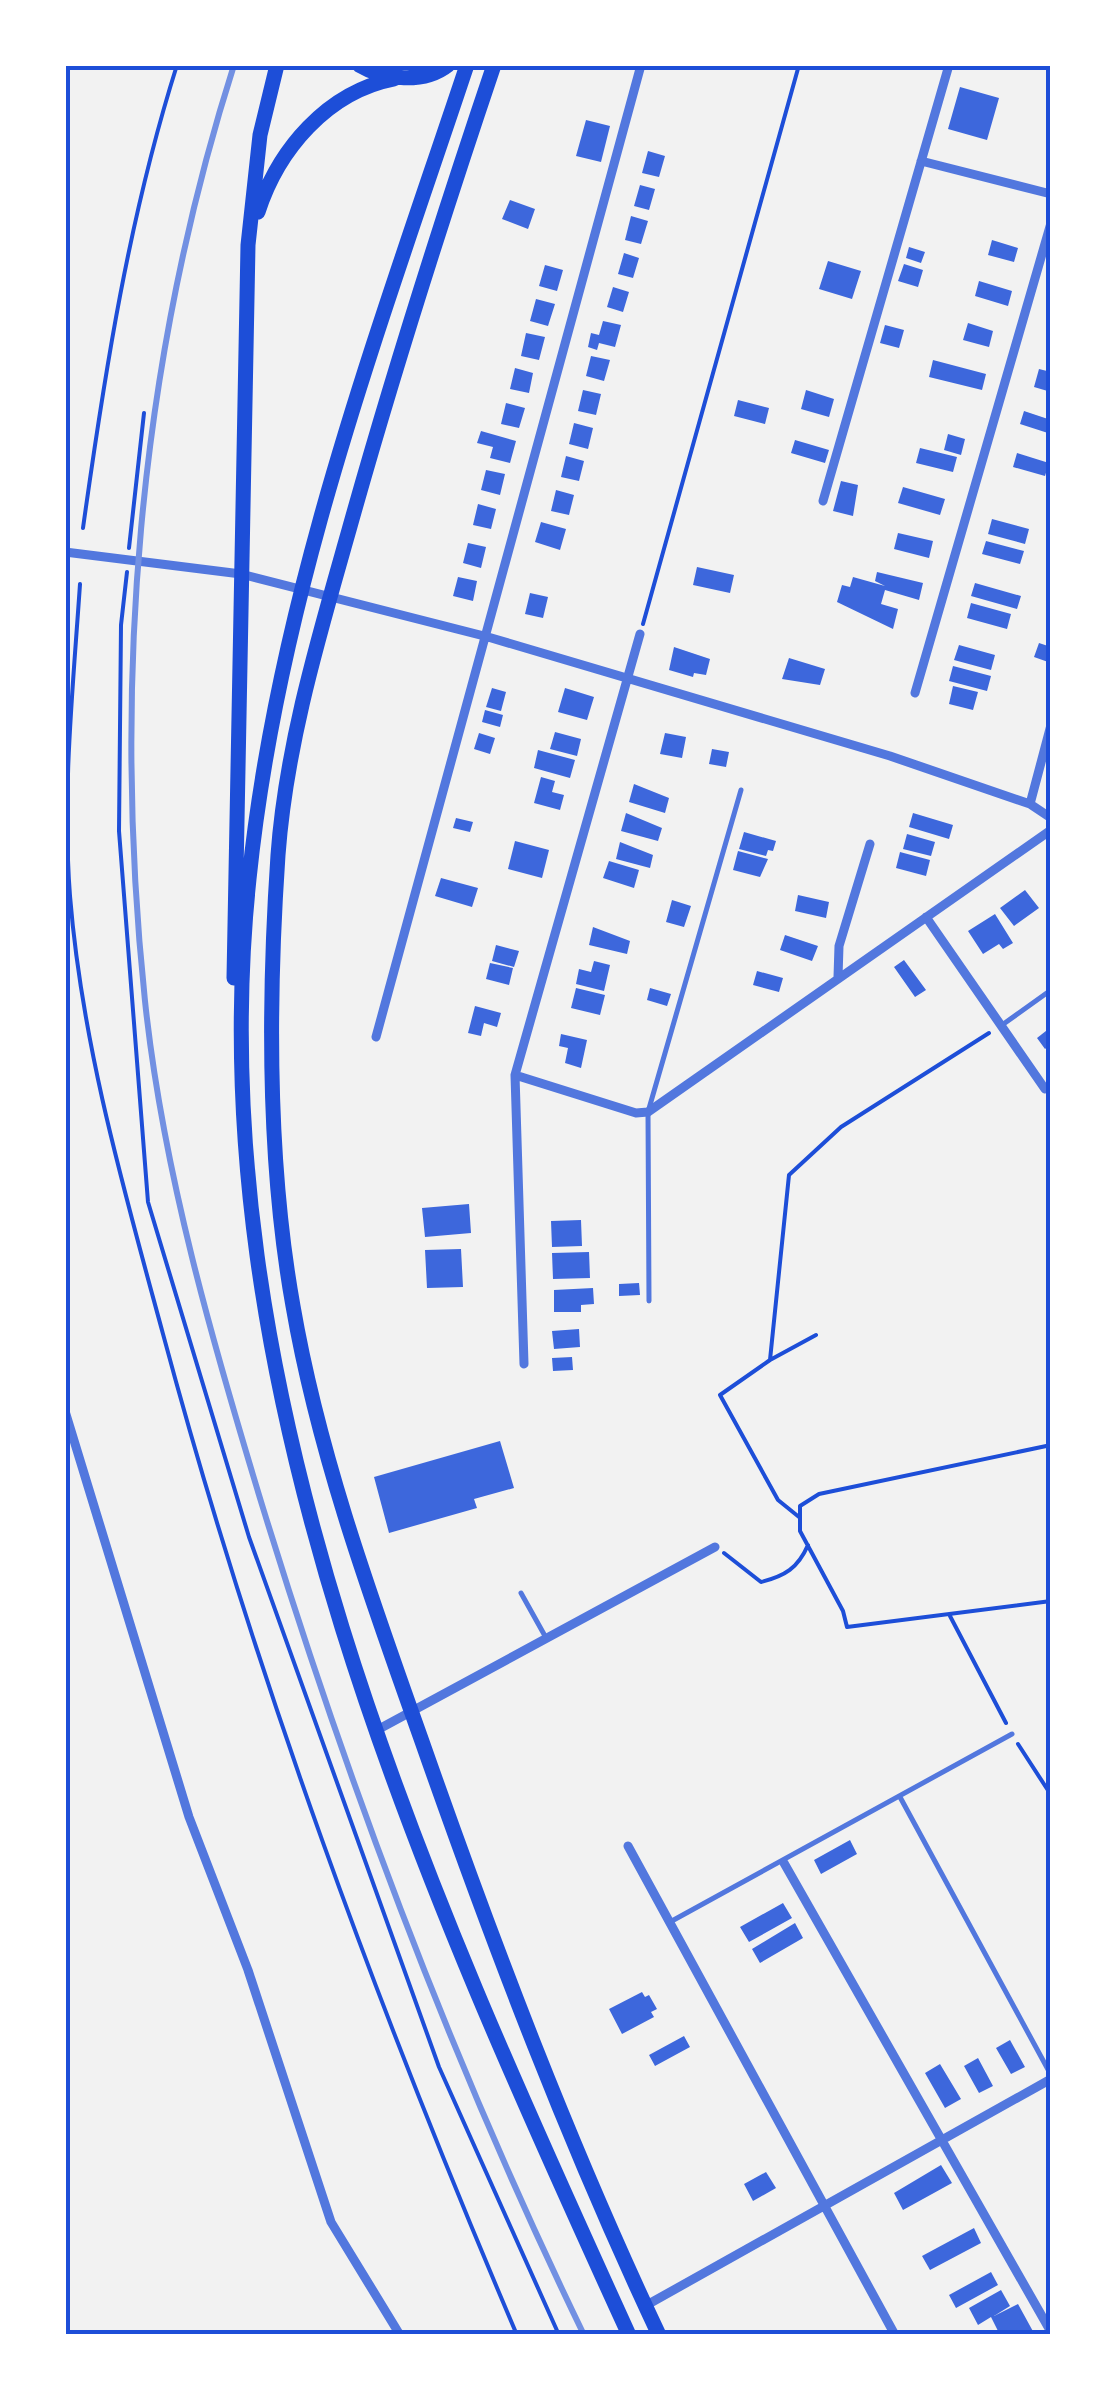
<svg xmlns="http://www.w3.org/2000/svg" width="1116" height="2400" viewBox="0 0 1116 2400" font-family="Figtree,sans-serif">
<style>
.building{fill:#3d67dc}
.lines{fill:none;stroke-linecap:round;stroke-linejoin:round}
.path{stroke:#1d4ed8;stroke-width:4}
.service{stroke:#5277de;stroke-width:5}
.minor{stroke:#5277de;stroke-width:9}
.primary{stroke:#1d4ed8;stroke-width:15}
.rail{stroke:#7290e2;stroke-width:6}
.neatline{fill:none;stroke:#1d4ed8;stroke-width:4}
</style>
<rect width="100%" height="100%" fill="#f2f2f2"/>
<path class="building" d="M960,87l39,11 -12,42 -39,-11z
M586,120l24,6 -9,36 -25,-6z
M648,151l17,5 -6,21 -17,-4z
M640,185l15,4 -6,21 -15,-4z
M510,200l25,9 -7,20 -26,-10z
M631,216l17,5 -7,23 -16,-4z
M992,240l26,8 -4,14 -26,-7z
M909,247l16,5 -4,11 -15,-5z
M624,253l15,5 -6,20 -15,-4z
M828,261l33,10 -9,28 -33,-10z
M904,264l19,6 -5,17 -20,-6z
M545,265l18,5 -6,21 -18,-5z
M979,281l33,10 -4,15 -33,-10z
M613,287l16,5 -6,20 -16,-5z
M536,299l19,5 -7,22 -18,-5z
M603,321l18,4 -6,22 -16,-4 -2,7 -9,-3 3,-14 8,2z
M968,323l25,8 -4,16 -26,-7z
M885,325l19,5 -5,18 -19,-5z
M526,333l19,4 -6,23 -18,-4z
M591,356l19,4 -6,21 -18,-5z
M933,360l53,14 -4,16 -53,-13z
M515,368l18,5 -4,20 -19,-4z
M1039,369l12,3v20l-17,-5z
M583,390l18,4 -5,21 -18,-4z
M806,390l28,9 -5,18 -28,-8z
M738,400l31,8 -4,16 -31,-8z
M506,403l19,5 -6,20 -18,-4z
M1024,411l27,9v14l-31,-10z
M574,423l19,5 -5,21 -19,-5z
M481,431l35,10 -6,22 -20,-5 3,-11 -16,-4z
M948,434l17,5 -4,16 -17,-5z
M795,440l34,10 -4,13 -34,-10z
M920,448l37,9 -4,15 -37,-9z
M1017,453l32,10 -4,13 -32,-9z
M566,456l18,5 -5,20 -18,-4z
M486,470l19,4 -5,21 -19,-5z
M841,481l17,4 -5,31 -20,-5z
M903,487l42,12 -5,16 -42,-12z
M556,490l18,5 -5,20 -18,-4z
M478,504l18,5 -5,20 -18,-4z
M992,519l37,10 -4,15 -37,-10z
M541,522l25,7 -6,21 -25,-8z
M898,533l35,8 -4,17 -35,-9z
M986,541l38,10 -4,13 -38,-10z
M468,543l18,4 -5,21 -18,-5z
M697,567l37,8 -4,18 -37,-8z
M877,572l46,11 -4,17 -34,-10 -4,14 17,5 -5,20 -56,-27 5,-17 8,2 3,-10 32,9 -10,-5z
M458,577l19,4 -4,20 -20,-5z
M975,583l46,13 -4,13 -46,-13z
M530,593l18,4 -5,21 -18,-4z
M971,603l40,11 -4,15 -40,-11z
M1039,643l12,4v16l-17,-6z
M959,645l36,10 -4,15 -37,-10z
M674,647l36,12 -4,16 -12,-2 -1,4 -24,-7z
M789,658l36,11 -5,16 -38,-6z
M953,666l38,10 -4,15 -38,-10z
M953,686l25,6 -5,18 -24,-6z
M492,688l14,4 -5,19 -15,-4z
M565,688l29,9 -7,23 -29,-8z
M485,710l18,5 -3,12 -18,-5z
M555,732l26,7 -4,17 -27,-7z
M479,733l16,5 -5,16 -16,-5z
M665,733l21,4 -4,21 -22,-4z
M712,749l17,3 -3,15 -17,-3z
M538,750l37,10 -5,18 -36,-10z
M541,777l14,4 -3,11 12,3 -4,15 -26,-7z
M634,784l35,14 -4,15 -36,-11z
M626,813l36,15 -4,13 -37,-10z
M913,813l40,12 -4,14 -40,-12z
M456,818l17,4 -3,10 -17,-4z
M744,832l32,9 -3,10 -5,-1 -2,6 -27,-7z
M907,834l28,8 -4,14 -28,-7z
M515,841l34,9 -7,28 -34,-9z
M620,842l33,13 -3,13 -34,-9z
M738,851l30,8 -8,18 -27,-7z
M900,852l30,8 -4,16 -30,-8z
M609,861l30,9 -5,18 -31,-10z
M441,878l37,10 -6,19 -37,-11z
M1025,890l14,18 -25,18 -14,-18z
M798,895l31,7 -3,16 -31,-7z
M672,900l19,6 -7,21 -18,-5z
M995,914l18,29 -10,6 -4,-5 -16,10 -15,-23z
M593,927l37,14 -3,13 -38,-9z
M785,935l33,11 -6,15 -32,-11z
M496,945l23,6 -5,16 -22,-6z
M904,960l22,30 -11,7 -21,-30z
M594,961l16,4 -6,26 -28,-7 3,-15 12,3z
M490,963l23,5 -4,17 -23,-6z
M757,971l26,7 -4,14 -26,-7z
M576,988l29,7 -5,20 -29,-7z
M650,988l21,6 -4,12 -20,-6z
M475,1006l26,7 -4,14 -13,-4 -3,13 -13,-3z
M1051,1027v17l-6,5 -8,-11z
M561,1034l26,6 -6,28 -16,-5 3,-15 -9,-2z
M469,1204l2,29 -46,4 -3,-29z
M581,1220l1,26 -30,1 -1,-26z
M461,1249l2,38 -36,1 -2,-38z
M589,1252l1,26 -37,1 -1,-26z
M639,1283l1,12 -21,1v-12z
M593,1288l1,16 -13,1v7h-27v-22z
M579,1329l1,18 -26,2 -2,-18z
M572,1357l1,13 -20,1 -1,-13z
M500,1441l14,47 -40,11 3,9 -88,25 -15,-56z
M850,1840l7,14 -36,20 -7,-14z
M783,1903l9,15 -43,24 -9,-15z
M795,1923l8,15 -43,25 -8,-14z
M642,1992l3,5 4,-2 8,14 -6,3 3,5 -32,17 -13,-25z
M684,2036l6,11 -35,19 -6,-11z
M1010,2040l15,27 -14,7 -15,-26z
M978,2058l15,28 -14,7 -15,-27z
M940,2064l21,35 -16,9 -20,-35z
M941,2165l11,18 -49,27 -9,-17z
M766,2172l10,16 -23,13 -9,-17z
M974,2228l7,15 -51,27 -8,-14z
M991,2272l7,13 -42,23 -7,-13z
M1001,2290l9,16 -16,10 24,-12 17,31h-35l-9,-18 -13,8 -9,-17z"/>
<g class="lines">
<path class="path" d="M83,528c22,-157 46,-311 94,-463
M129,548l15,-135
M127,572l-6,53 -2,206 29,371 101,335 190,530 120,268
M80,584c-7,104 -18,208 -10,312 12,149 54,294 93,438 92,343 215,675 354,1001
M643,624l156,-559
M770,1360l46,-25
M1051,1445l-232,49 -19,12v25l43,80 4,16 204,-26
M799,1517l-21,-17 -58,-105 50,-35 19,-185 52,-48 148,-94
M724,1553l37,29c24,-6 37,-14 47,-37
M950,1616l56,107
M1018,1744l33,51"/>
<path class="service" d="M1002,1025l49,-35
M649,1301l-1,-189 93,-322
M521,1593l24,43
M900,1797l151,278
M670,1922l342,-188"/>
<path class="minor" d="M921,161l130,33
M823,501l126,-436
M65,552l176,22 247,63 402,119 140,48 21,14
M915,693l136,-470
M1030,804l21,-79
M926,917l119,172
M838,977l1,-31 31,-102
M376,1037l265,-972
M515,1075l121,38 12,-1 403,-282
M524,1364l-9,-289 125,-441
M65,1411l124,406 59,153 83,252 69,113
M379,1729l336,-182
M628,1846l267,489
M784,1863l267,469
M645,2306l406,-227"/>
<path class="primary" d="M359,65c25,15 65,19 89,0
M467,65c-89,267 -189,532 -218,814 -53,505 175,1007 380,1456
M494,65c-52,154 -101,308 -145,465 -30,106 -63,215 -71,325 -10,147 -11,306 15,451 26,151 81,300 132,444 70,199 144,394 234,585
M258,212c20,-62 69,-120 136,-133
M234,978l14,-733 12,-110 17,-70"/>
<path class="rail" d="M234,65c-96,301 -122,622 -89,936 18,171 68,343 118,507 87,283 192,561 321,827"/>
</g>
<rect width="1116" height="2400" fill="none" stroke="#ffffff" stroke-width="135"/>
<rect x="68" y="68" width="980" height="2264" class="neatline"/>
</svg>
